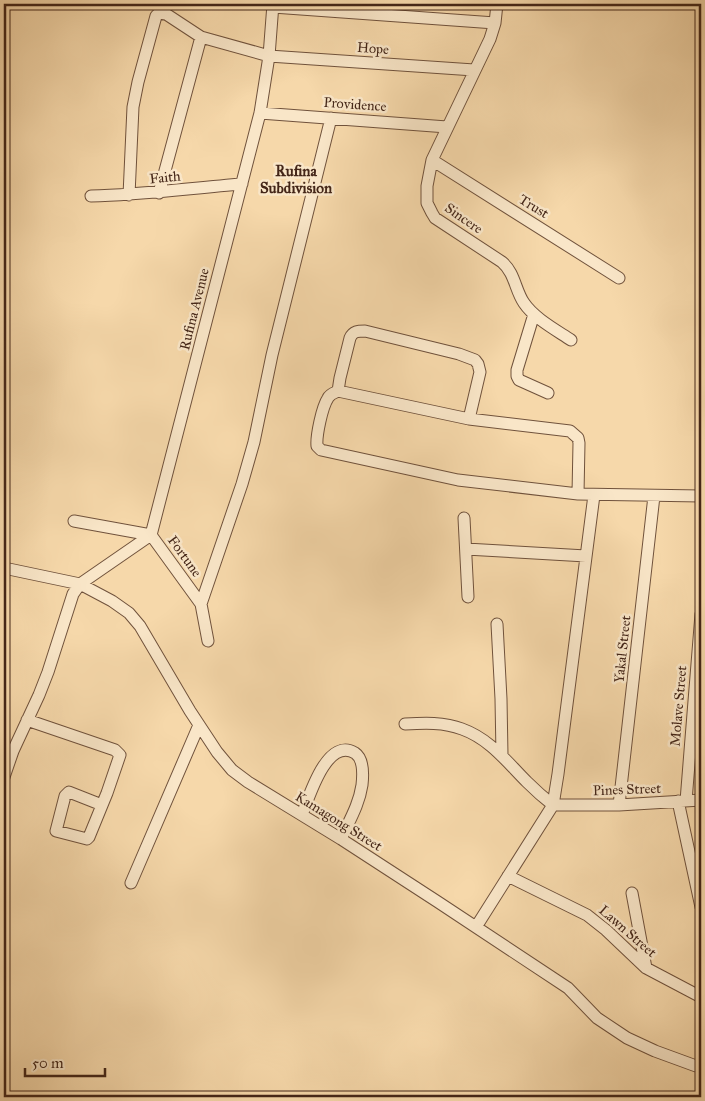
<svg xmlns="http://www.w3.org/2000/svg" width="705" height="1101" viewBox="0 0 705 1101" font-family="'IM FELL Great Primer',serif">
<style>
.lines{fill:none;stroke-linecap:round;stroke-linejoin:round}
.minor-casing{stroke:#70523c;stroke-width:13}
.minor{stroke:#f9e6c8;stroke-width:11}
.labels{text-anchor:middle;stroke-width:5;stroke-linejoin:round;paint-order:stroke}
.street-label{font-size:14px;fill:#442618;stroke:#f9e6c8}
.neighbourhood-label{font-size:15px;font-weight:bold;fill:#442618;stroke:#f9e6c8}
</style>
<rect width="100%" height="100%" fill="#f6d8aa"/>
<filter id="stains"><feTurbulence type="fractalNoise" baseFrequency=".004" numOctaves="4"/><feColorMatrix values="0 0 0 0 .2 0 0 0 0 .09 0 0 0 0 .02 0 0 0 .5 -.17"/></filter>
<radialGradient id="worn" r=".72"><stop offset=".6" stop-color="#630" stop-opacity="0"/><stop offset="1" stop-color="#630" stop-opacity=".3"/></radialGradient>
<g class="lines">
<defs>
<path id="minor" d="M497,4l-2,19 -5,16 -58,121 -5,26v17l5,10 3,5 67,44c13,11 13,28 22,41 10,15 32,27 47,37
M273,7l222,16
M260,113l187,14
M432,160l187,118
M159,193l42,-156
M129,195l4,-88 5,-25 18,-66 3,-3 7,1 35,23 68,19 205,14
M91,196c50,-1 100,-8 151,-12
M534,314l-17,56v6l2,4 29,13
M338,391l131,28 101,12 8,7 1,5 -1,51
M469,419l11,-47 -2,-8 -3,-4 -16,-6 -94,-23c-7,0 -12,0 -15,7l-10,40 -2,13c-4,2 -8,3 -10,7 -6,9 -12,38 -11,48l4,4 137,30 120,14 123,2
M464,518l4,79
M74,521l77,14 50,69 7,37
M466,549l120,7
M4,568l76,16 32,17 17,12 11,13 50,85 27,41 15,18 16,12 93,57 97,63 130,86 29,30 30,20 28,13 41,15 5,-1
M201,604l41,-120 12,-42 18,-87 59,-237
M497,624l4,75 1,56
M27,720l88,30 5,5 -13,38 -18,44 -2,2 -31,-8 9,-35 4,-4 33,13
M405,724c19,-1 39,-2 57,5 28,10 45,33 65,53 8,8 17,16 26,23
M4,777l9,-26 26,-56 9,-23 25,-78 7,-10 71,-49 109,-422 9,-57 4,-52
M678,801l23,106
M686,801l15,-187
M553,805h66l82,-5
M619,805l35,-309
M302,815c7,-18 25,-79 53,-62 9,6 8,23 7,32 -3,20 -13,36 -21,54
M508,876l79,39 19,15 40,38 55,29
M131,883l68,-158
M632,893l14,75
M476,927l77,-122 5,-31 36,-279"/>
</defs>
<use href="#minor" class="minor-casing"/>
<use href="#minor" class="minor"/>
</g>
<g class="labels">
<g class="street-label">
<text transform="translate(373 48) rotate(4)" y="5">Hope</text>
<text transform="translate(355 104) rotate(4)" y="5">Providence</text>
<text transform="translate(165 177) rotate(-6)" y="5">Faith</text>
<text transform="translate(534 206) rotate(32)" y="5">Trust</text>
<text transform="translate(464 218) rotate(35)" y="5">Sincere</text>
<text transform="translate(194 309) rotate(-76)" y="5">Rufina Avenue</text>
<text transform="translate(185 556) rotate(54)" y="5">Fortune</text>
<text transform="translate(622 649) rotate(-84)" y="5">Yakal Street</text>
<text transform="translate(678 706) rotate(-85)" y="5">Molave Street</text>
<text transform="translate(627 789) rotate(-2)" y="5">Pines Street</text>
<text transform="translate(339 821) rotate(32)" y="5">Kamagong Street</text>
<text transform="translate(628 931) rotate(41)" y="5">Lawn Street</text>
</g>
<g class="neighbourhood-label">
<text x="296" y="176">Rufina<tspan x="296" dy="17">Subdivision</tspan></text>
</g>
</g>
<rect width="705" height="1101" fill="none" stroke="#f6d8aa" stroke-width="20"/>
<rect x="5" y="5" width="695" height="1091" fill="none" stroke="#442618" stroke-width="2.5"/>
<rect x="10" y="10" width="685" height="1081" fill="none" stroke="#442618"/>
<path d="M25 1068v8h80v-8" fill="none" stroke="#442618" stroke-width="2.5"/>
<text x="32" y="1068" font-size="15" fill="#442618" stroke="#f9e6c8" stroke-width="4" paint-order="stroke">50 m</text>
<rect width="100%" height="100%" filter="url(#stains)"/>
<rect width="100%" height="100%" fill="url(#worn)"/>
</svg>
